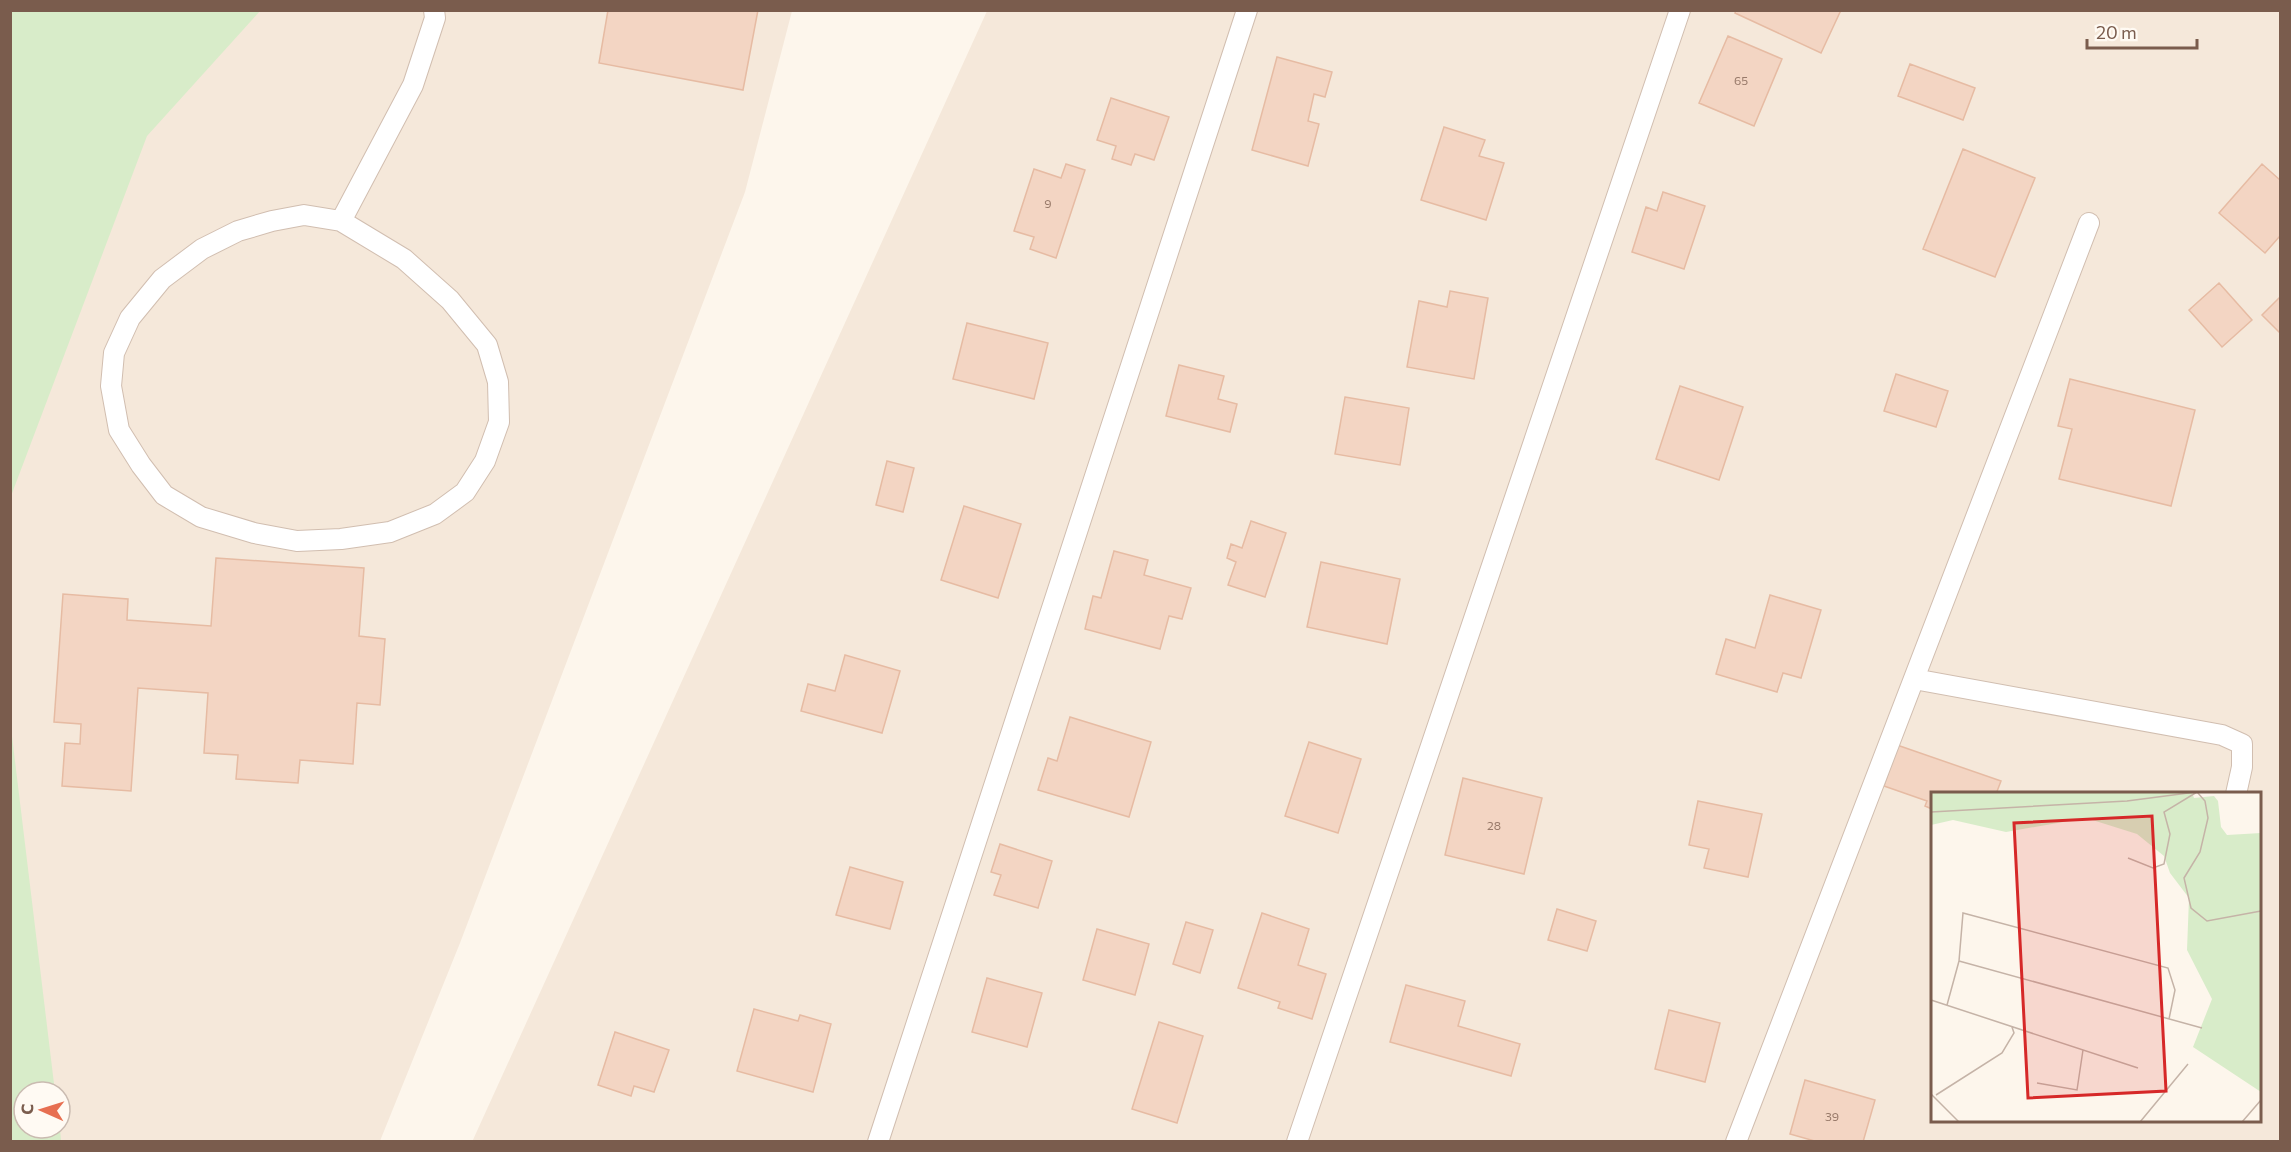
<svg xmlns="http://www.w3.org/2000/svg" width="2291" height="1152" viewBox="0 0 2291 1152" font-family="Commissioner,sans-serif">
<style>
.residential{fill:#f5e8da;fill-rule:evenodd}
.green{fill:#d8ecc9}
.building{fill:#f3d5c3;stroke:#e6bba3;stroke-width:1.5}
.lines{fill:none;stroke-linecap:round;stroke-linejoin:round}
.lane-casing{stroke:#d1beb0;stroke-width:22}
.lane{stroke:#fff;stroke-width:20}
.labels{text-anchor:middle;stroke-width:5;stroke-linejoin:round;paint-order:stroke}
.number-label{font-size:12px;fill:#987a6a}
.inset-road{fill:none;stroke:#c5b3a7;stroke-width:1.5}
.view{fill:#d62828;fill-opacity:0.15;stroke:#d62828;stroke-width:3}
.inset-edge{fill:none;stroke:#7a5c4d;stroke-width:3}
</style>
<rect width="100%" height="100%" fill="#fdf6ec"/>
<path class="residential" d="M189,11h603l-47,181 -285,751 -80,198h-369l-1,-821zM24,1092h36v36h-36z
M987,11h1293v1130l-1808,1zM1932,794h328v326h-328z"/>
<path class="green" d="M11,10l249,1 -113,125 -136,360z
M11,728l44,364h-31v36h36l1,13h-50z"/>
<path class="building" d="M608,10h150l-15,80 -144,-27z
M1736,10h105l-20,43 -86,-40z
M1728,36l54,23 -28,67 -55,-23z
M1277,57l55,15 -7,25 -11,-3 -6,27 11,3 -11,42 -56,-16z
M1910,64l65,24 -12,32 -65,-24z
M1111,98l58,19 -15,43 -19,-6 -4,11 -19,-6 4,-13 -19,-6z
M1444,127l41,13 -6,16 25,7 -18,57 -65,-20z
M1963,149l72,29 -40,99 -72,-28z
M1066,164l19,6 -29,88 -26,-9 4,-12 -20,-6 20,-62 27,9z
M2262,164l18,16v56l-15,17 -46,-40z
M1663,192l42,14 -21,63 -52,-17 14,-45 11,4z
M2219,283l33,37 -30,27 -33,-37z
M1450,291l38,7 -14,81 -67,-12 12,-66 28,6z
M2280,297v36l-18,-18z
M967,323l81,20 -14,56 -81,-20z
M1179,365l45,11 -6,23 19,5 -7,28 -64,-16z
M1896,374l52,17 -12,36 -52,-16z
M2070,379l125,31 -24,96 -112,-27 13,-50 -14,-3z
M1680,386l63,21 -24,73 -63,-21z
M1345,397l64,11 -9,57 -65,-11z
M887,461l27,7 -11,44 -27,-7z
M964,506l57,18 -23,74 -57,-18z
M1251,521l35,12 -21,64 -37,-12 8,-23 -9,-4 4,-14 11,4z
M1114,551l34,9 -4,15 47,13 -9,31 -13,-3 -9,33 -75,-20 8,-33 8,2z
M216,558l148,10 -5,68 26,3 -5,66 -23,-2 -4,61 -53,-4 -2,23 -62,-4 2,-24 -34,-2 4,-60 -70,-5 -7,103 -69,-5 3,-43 15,1 1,-20 -27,-2 9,-128 65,5 -1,21 84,6z
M1321,562l79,17 -13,65 -80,-17z
M1770,595l51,15 -20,68 -18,-5 -6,19 -61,-18 10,-35 29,9z
M845,655l55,16 -18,62 -81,-22 7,-27 27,7z
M1070,717l81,25 -22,75 -91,-27 10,-32 9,3z
M1309,742l52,17 -23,74 -53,-17z
M1897,745l104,36 -5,13h-64v15l-7,-3 2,-5 -43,-15z
M1463,778l79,20 -18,76 -79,-19z
M1698,801l64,13 -14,63 -44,-9 5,-19 -20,-4z
M1000,844l52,17 -14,47 -44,-13 7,-20 -10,-3z
M850,867l53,15 -13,47 -54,-14z
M1557,909l39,12 -9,30 -39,-11z
M1262,913l47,16 -11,36 28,9 -14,45 -34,-11 2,-6 -42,-14z
M1186,922l27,8 -13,43 -27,-9z
M1097,929l52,15 -14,51 -52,-15z
M987,978l55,15 -15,54 -55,-15z
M1406,985l59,16 -7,25 62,18 -9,32 -121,-34z
M754,1009l44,12 2,-6 31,9 -18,68 -76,-21z
M1669,1010l51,13 -15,59 -50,-13z
M1159,1022l44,14 -26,87 -45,-14z
M615,1032l54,18 -15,42 -20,-6 -3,10 -33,-11z
M1805,1080l70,20 -12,42h-45l-28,-8z"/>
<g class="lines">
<defs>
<path id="lane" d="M304,215l37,6 63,38 46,41 37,45 11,37 1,40 -14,39 -20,31 -30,22 -45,18 -49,7 -44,2 -43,-8 -53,-16 -37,-22 -23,-30 -22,-35 -8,-44 3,-33 16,-35 32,-39 40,-30 36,-18 34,-10z
M341,221l72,-136 22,-67 -1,-8
M1914,679l308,56 20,9v23l-6,27
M878,1142l369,-1132
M1297,1142l383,-1132
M1736,1142l353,-919"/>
</defs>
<use href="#lane" class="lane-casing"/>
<use href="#lane" class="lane"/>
</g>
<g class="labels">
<g class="number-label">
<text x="1741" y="85">65</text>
<text x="1048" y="208">9</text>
<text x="1494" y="830">28</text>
<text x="1832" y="1121">39</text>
</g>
</g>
<g transform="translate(1931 792)">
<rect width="330" height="330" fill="#fdf6ec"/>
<path d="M0,0h261l2,6 20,-2 4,5 3,26 6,8 34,-2v259l-68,-45 19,-48 -25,-49 2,-52 -19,-25 -6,-17 -27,-22 -51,-16 -80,14 -53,-12 -22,5z" fill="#d8ecc9"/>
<path class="inset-road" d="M0,20l196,-11 69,-9M197,66l25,10 11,-4 6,-30 -6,-22 33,-20 8,9 3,17 -8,34 -16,26 7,30 16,13 54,-10M28,169l243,67M0,208l207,68M16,213l12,-44 4,-48 205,55 7,22 -6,29M106,291l40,7 6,-40M0,302l28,28M5,303l66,-42 12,-20 -2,-6M209,330l48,-58M311,330l19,-22"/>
<path class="view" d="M221,24l14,275 -138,7 -14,-275z"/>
<rect width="330" height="330" class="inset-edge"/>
</g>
<rect width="2291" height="1152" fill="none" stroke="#7a5c4d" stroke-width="24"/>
<g transform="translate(42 1110) rotate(273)"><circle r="28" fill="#fffaf3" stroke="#cabbb1" stroke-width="1.5"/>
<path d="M0-4.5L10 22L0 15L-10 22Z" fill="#e76f51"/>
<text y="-9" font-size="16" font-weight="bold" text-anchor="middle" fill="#7a5c4d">С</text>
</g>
<path d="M2087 39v9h110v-9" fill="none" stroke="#7a5c4d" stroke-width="3"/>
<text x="2096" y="39" font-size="18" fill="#7a5c4d" stroke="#fffaf3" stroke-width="4.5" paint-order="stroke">20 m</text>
</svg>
